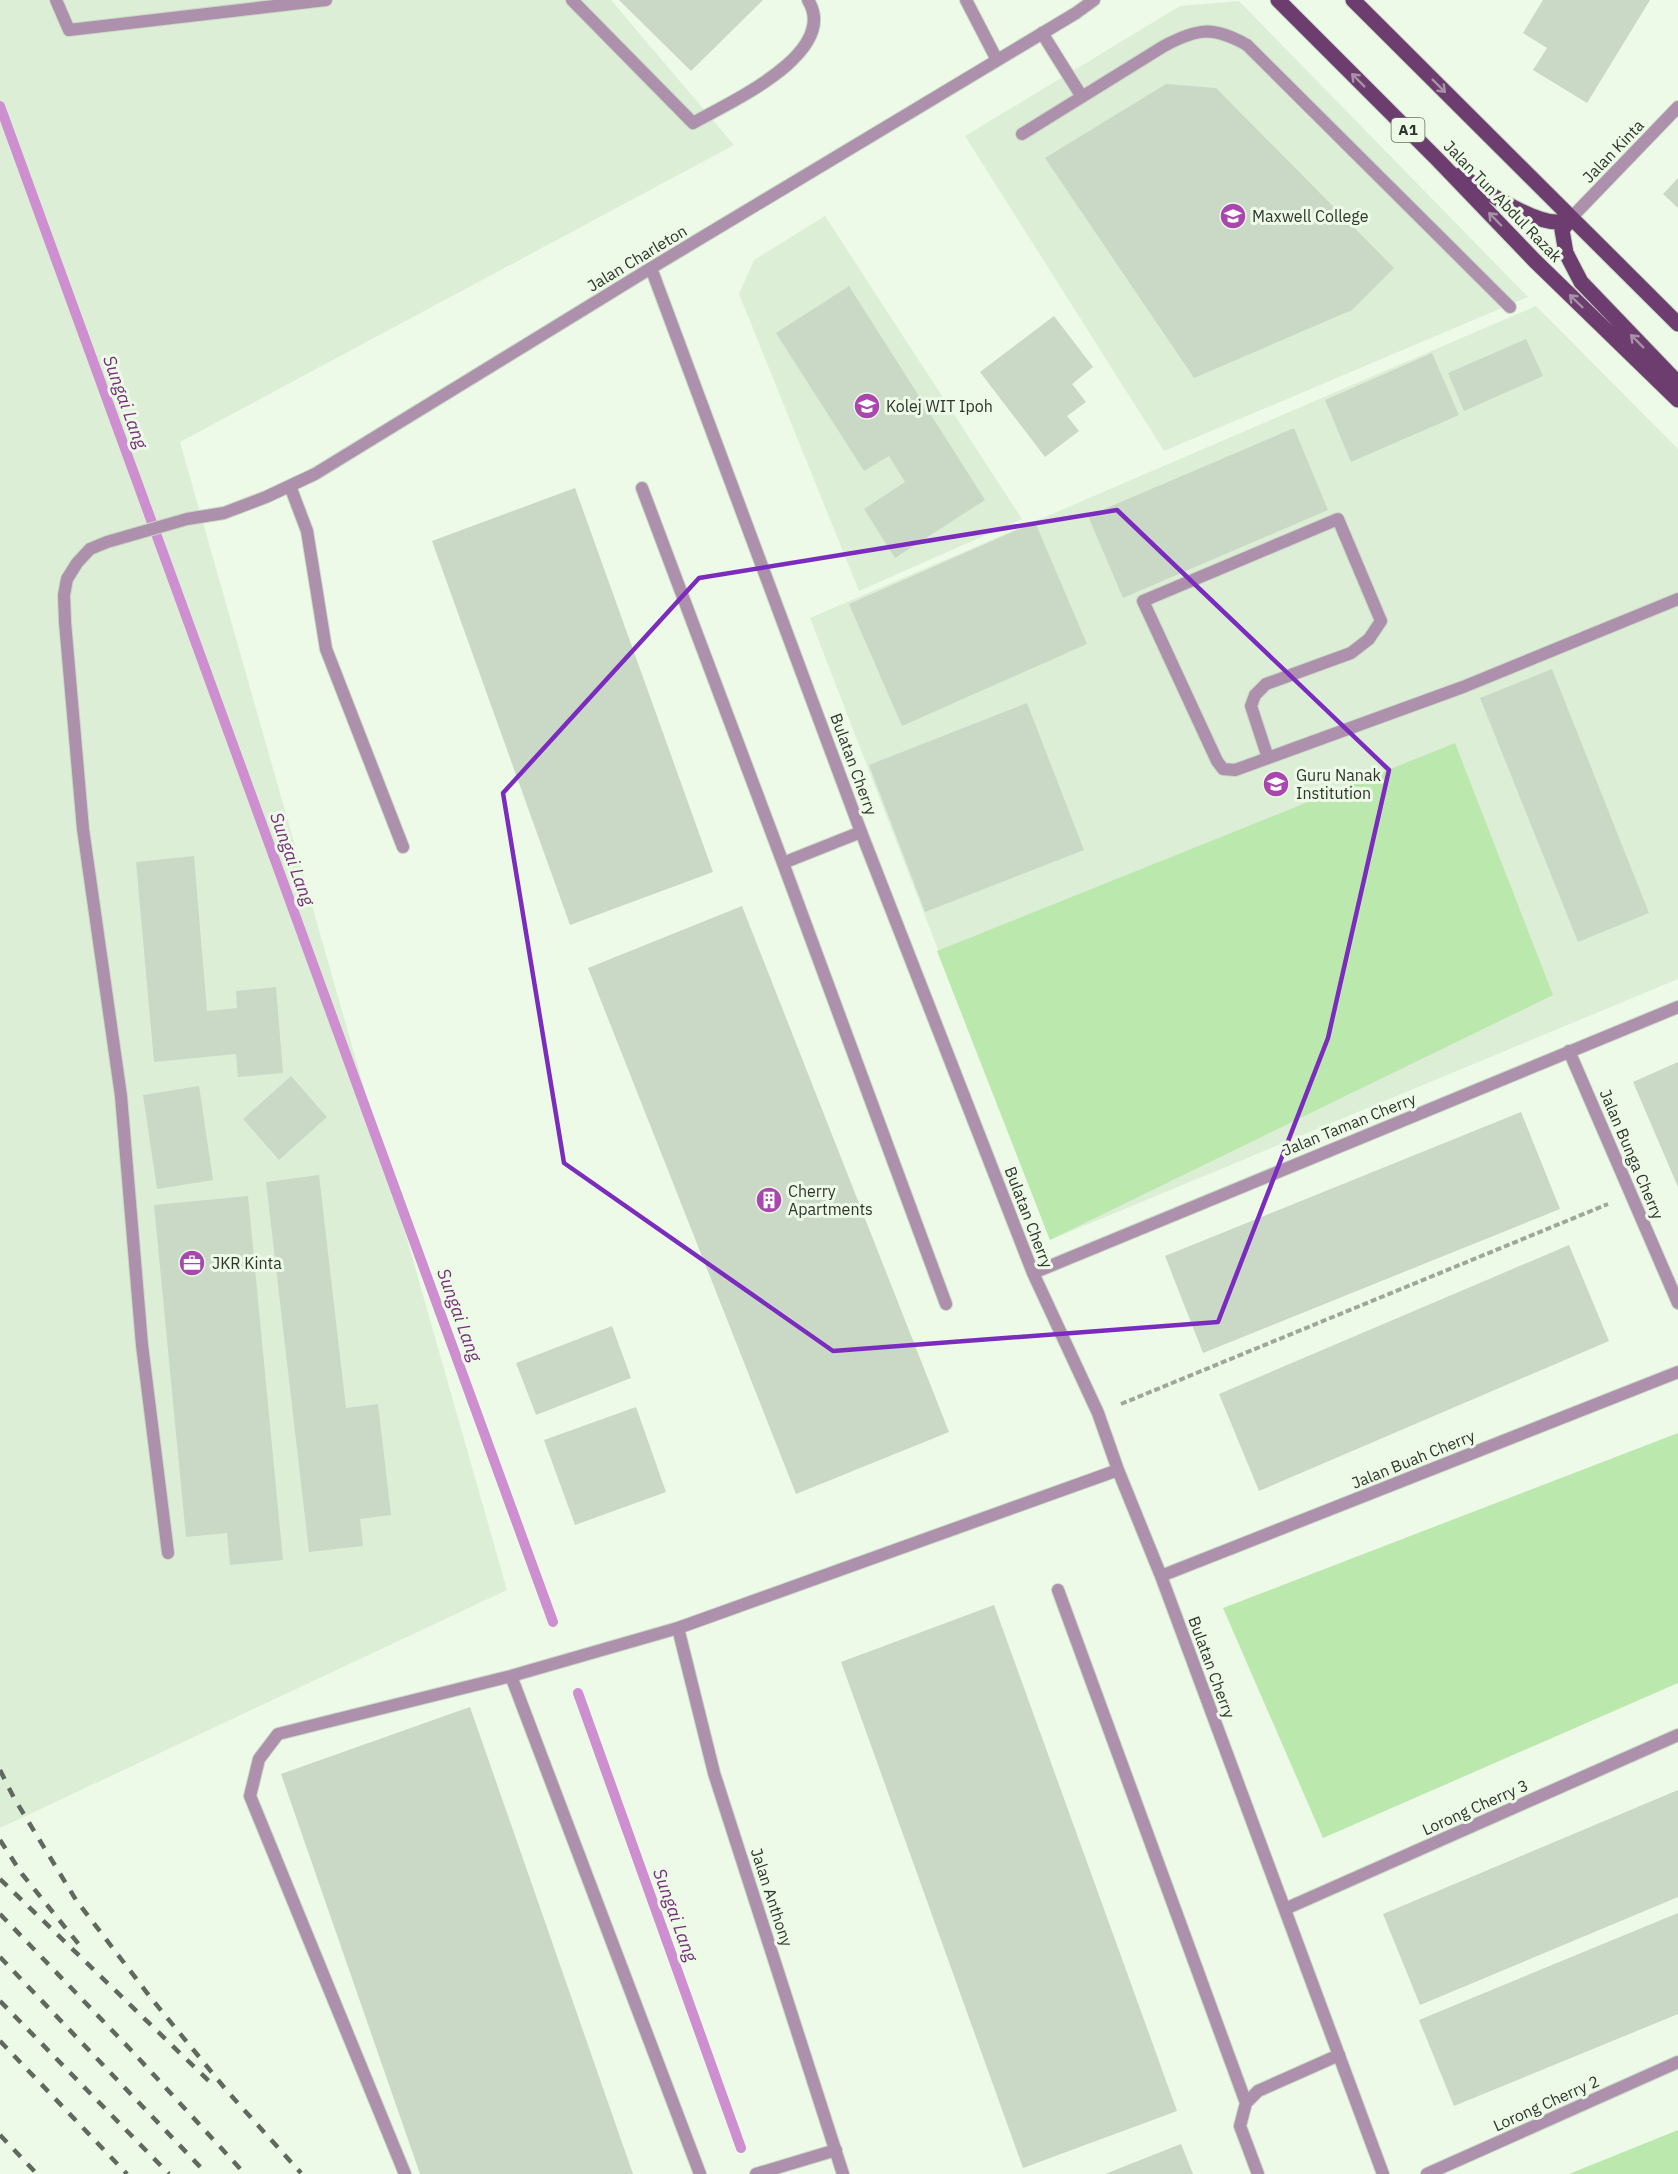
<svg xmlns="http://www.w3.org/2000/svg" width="1678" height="2174" viewBox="0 0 1678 2174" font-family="'IBM Plex Sans',sans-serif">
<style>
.built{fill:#dcefd6}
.green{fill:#bbe8ac}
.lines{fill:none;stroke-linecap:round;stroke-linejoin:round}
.stream{stroke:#ce8fd1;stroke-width:10}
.building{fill:#cad8c6}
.lane-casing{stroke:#cad7c6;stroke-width:14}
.street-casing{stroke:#cad7c6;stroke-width:14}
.primary-casing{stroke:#cad7c6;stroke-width:17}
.path{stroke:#9ea89a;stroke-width:4;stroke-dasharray:6 3;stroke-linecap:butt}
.lane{stroke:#ac90ac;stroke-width:12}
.street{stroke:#ac90ac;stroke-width:12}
.primary{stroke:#6d3d6f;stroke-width:15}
.rail{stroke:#61685e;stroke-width:4.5;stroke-dasharray:10 10;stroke-linecap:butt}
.oneway{stroke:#a692a5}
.marked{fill:none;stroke:#7b2cbf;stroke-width:4.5;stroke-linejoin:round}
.labels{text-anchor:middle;stroke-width:6;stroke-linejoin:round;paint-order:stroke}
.shield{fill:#ecfae7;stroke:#687066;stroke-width:1.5}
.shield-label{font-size:15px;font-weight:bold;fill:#30352e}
.street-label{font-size:16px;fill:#30352e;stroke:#ecfae7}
.poi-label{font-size:16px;fill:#30352e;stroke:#ecfae7;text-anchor:start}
.water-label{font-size:18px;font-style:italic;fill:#782d7c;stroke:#ecfae7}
</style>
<rect width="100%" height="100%" fill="#ecfae7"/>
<path class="built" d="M0,0h611l123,145 -554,297 327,1148 -507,238z
M1239,1l289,296 -364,154 -199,-315 215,-130z
M825,216l197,303 -163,72 -120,-297 15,-34z
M1536,306l142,143v530l-628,261 -240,-622z"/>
<path class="green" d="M1455,743l98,252 -503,245 -113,-289z
M1678,1433v250l-355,155 -100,-230z
M1678,2130v44h-109z"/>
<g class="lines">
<path class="stream" d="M0,106l553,1516
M578,1693l163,455"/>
</g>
<path class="building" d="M619,0h144l-72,71z
M1543,0h107l-63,103 -54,-33 14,-22 -24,-15z
M1166,84l50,4 178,180 -42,42 -158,68 -149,-220z
M1678,178v30l-15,-14z
M849,286l136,214 -90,58 -31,-49 41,-27 -16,-26 -25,15 -88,-138z
M1054,316l39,51 -21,17 14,18 -19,14 12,15 -34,26 -65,-85z
M1526,339l17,37 -79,35 -16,-38z
M1432,353l27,62 -108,47 -26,-62z
M1294,428l34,82 -205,88 -35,-82z
M575,488l138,384 -143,53 -138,-384z
M1035,522l52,122 -185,82 -53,-122z
M1552,669l97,244 -71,29 -98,-244z
M1027,703l57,147 -159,62 -56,-147z
M194,856l13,155 30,-3 -1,-17 40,-4 7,86 -45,4 -2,-23 -82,8 -18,-200z
M742,906l207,526 -153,62 -208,-526z
M1678,1062v125l-45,-105z
M291,1076l36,41 -48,43 -36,-41z
M199,1086l14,94 -56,9 -14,-94z
M1521,1112l39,97 -357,144 -38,-97z
M319,1175l27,233 32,-4 13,111 -31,4 3,27 -54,6 -43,-370z
M248,1196l35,364 -53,5 -3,-32 -41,4 -32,-332z
M1569,1245l40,96 -350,150 -40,-97z
M612,1326l19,52 -95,37 -20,-52z
M636,1407l30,85 -91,33 -31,-85z
M994,1605l183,506 -154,57 -182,-506z
M470,1707l163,467h-213l-139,-400z
M1678,1790v107l-258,108 -37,-91z
M1678,1913v101l-224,92 -35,-86z
M1181,2144l12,30h-88z"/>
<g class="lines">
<defs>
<path id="lane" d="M56,0l13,30 257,-30
M572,0l121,123c35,-20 148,-70 115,-123
M966,0l31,60
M1042,33l40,64
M1022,134l142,-88c34,-18 49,-20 83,-1l263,262
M290,486l17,45 19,118 77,198
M642,488l141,375
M65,622l18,207 38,267 21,249 26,208
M1268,758l-17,-52 4,-11 11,-11 85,-31 18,-14 12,-18 -43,-102 -195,82 74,160 6,8 12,1 228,-83 215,-88
M861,832l-78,31 163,441
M1058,1590l188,513
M1258,2174l-18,-48 6,-23 12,-12 81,-36"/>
<path id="street" d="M1571,218l107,-111
M651,268l210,564 172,441 65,140 20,57 43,106 222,598
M65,622l-1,-27 3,-16 10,-16 13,-14 17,-7 80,-23 37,-6 42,-16 49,-23 336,-206 425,-255 18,-13
M1569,1051l109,252
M1033,1273l645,-266
M1161,1576l517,-204
M678,1628l36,145 129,401
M511,1676l189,498
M1285,1909l393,-174
M405,2174l-155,-378 9,-37 19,-25 233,-58 167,-48 440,-158
M756,2174l80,-24
M1427,2174l251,-112"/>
<path id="primary" d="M1278,0l159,159 98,102 143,139
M1353,0l325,324
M1460,175c22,14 72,48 98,47 4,-1 9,-3 13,-4
M1571,218l-9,12 4,23 15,29 97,101"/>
</defs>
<use href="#lane" class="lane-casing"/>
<use href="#street" class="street-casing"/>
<use href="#primary" class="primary-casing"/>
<path class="path" d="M1121,1404l487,-200"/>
<use href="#lane" class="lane"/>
<use href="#street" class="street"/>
<use href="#primary" class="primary"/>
<path class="rail" d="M0,1770l14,28 62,102 75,98 76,93 74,82
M0,1840l22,34 59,73
M0,1879l213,206
M0,1914l130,135 115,125
M0,1957l207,217
M0,2001l169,173
M0,2041l127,133
M0,2135l37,39"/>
</g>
<defs><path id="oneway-shaft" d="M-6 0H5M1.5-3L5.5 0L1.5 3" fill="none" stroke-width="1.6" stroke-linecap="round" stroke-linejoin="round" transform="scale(1.5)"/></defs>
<g class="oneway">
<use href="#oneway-shaft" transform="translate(1358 80) rotate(-135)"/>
<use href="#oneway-shaft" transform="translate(1439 86) rotate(45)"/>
<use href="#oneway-shaft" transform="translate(1495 219) rotate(-134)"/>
<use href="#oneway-shaft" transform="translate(1576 301) rotate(-136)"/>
<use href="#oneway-shaft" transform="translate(1637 341) rotate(-135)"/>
</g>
<path class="marked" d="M1117,510l272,260 -61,268 -110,284 -385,29 -269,-188 -61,-370 196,-215z"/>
<defs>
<symbol id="university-disc" viewBox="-11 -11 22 22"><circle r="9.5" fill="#a947ae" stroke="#ecfae7"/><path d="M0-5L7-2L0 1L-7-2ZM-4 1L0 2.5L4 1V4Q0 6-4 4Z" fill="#fff"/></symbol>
<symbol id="school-disc" viewBox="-11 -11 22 22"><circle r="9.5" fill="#a947ae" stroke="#ecfae7"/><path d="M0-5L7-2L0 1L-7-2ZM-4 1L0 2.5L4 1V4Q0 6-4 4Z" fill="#fff"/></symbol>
<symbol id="building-disc" viewBox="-11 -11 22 22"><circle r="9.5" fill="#a947ae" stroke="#ecfae7"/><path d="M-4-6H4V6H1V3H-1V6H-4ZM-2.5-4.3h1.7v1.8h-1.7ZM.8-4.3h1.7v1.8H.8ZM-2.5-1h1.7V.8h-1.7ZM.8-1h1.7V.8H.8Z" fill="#fff"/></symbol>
<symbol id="office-disc" viewBox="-11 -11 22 22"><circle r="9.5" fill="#a947ae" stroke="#ecfae7"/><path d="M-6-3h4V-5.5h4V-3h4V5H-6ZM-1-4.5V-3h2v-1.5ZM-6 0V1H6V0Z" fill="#fff"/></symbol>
</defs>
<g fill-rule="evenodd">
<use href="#university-disc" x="1218" y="201" width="30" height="30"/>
<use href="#university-disc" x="852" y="391" width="30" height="30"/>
<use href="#school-disc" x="1261" y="769" width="30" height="30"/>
<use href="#building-disc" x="754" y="1185" width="30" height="30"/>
<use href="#office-disc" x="177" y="1248" width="30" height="30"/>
</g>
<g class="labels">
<rect class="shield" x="1391.5" y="118" width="33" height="24" rx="4.5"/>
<g class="shield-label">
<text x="1408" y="135">A1</text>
</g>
<g class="street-label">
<text transform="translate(1613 151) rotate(-46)" y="6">Jalan Kinta</text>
<text transform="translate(1503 201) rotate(46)" y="6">Jalan Tun Abdul Razak</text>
<text transform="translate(637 258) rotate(-31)" y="6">Jalan Charleton</text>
<text transform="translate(854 764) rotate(70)" y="6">Bulatan Cherry</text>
<text transform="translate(1349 1124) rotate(-22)" y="6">Jalan Taman Cherry</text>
<text transform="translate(1632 1154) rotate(67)" y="6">Jalan Bunga Cherry</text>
<text transform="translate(1029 1217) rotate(69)" y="6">Bulatan Cherry</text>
<text transform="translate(1413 1459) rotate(-22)" y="6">Jalan Buah Cherry</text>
<text transform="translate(1212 1667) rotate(70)" y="6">Bulatan Cherry</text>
<text transform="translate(1475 1807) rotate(-24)" y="6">Lorong Cherry 3</text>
<text transform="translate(772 1897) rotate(72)" y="6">Jalan Anthony</text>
<text transform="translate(1546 2103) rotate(-24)" y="6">Lorong Cherry 2</text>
</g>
<g class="poi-label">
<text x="1252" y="222">Maxwell College</text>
<text x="886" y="412">Kolej WIT Ipoh</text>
<text x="1296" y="781">Guru Nanak<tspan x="1296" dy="18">Institution</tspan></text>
<text x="788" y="1197">Cherry<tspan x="788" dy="18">Apartments</tspan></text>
<text x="212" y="1269">JKR Kinta</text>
</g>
<g class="water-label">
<text transform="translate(125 402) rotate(70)" y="6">Sungai Lang</text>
<text transform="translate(292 859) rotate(70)" y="6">Sungai Lang</text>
<text transform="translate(459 1315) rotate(70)" y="6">Sungai Lang</text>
<text transform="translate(675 1915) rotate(70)" y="6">Sungai Lang</text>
</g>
</g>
</svg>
